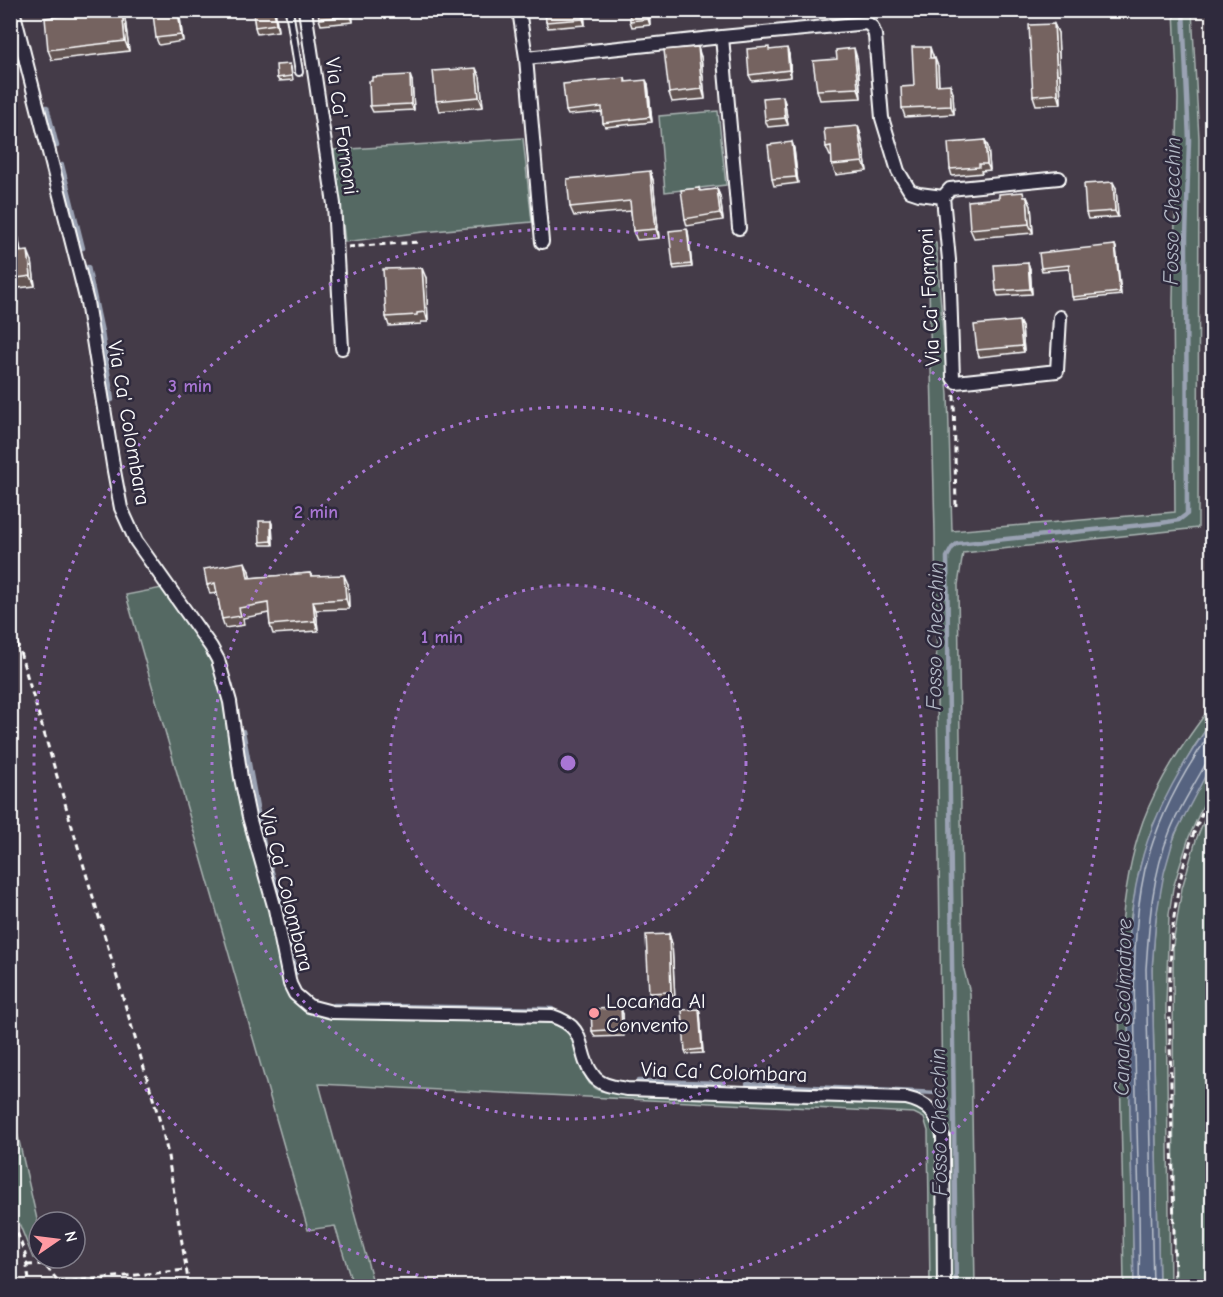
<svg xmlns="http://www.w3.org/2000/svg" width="1223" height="1297" viewBox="0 0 1223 1297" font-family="'Comic Neue',sans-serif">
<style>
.green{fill:#546964;stroke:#aab4b2;stroke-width:1.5}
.water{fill:#566480;stroke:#9aa2b3;stroke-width:1.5}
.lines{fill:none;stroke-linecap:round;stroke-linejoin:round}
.shore{stroke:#bbc1cc;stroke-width:1.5}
.stream{stroke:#9aa2b3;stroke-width:4.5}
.lane-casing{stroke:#fff;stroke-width:10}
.street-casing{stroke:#fff;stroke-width:16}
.path{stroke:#fff;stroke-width:3;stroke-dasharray:6 4.5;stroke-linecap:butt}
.lane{stroke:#2f2a3d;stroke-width:6}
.street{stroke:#2f2a3d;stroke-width:12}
.wall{fill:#645553;stroke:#fff;stroke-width:1.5}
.shaded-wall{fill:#514544;stroke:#fff;stroke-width:1.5}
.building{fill:#746361;stroke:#fff;stroke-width:1.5}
.ring{fill:none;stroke:#a976d5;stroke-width:3;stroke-dasharray:3 6}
.poi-dot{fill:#ff9aa2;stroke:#2f2a3d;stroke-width:2}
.labels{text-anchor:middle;stroke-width:5;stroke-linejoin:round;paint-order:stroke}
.street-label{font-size:21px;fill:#fff;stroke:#2f2a3d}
.poi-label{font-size:21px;fill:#fff;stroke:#2f2a3d;text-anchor:start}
.water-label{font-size:22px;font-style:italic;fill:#b3b9c6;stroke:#2f2a3d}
.centre{fill:#a976d5;stroke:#2f2a3d;stroke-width:3}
.ring-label{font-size:18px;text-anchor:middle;font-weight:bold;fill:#a976d5;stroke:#2f2a3d;stroke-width:5;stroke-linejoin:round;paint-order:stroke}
</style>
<rect width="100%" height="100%" fill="#443b48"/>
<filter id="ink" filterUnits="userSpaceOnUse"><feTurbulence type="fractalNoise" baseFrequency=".0167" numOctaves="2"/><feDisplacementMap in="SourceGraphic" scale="12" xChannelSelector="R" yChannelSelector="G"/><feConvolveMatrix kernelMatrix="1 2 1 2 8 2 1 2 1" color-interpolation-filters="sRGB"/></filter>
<g filter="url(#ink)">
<path class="green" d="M1174,11h18l7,127 -1,390 -235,25 -5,32 5,381 7,27 5,293h-24l-2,-158 -7,-26 -7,-569 -7,-289 8,-1 12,152 4,136 223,-19 -2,-214 5,-199z
M718,111l8,74 -61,7 -6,-76z
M523,138l9,84 -109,10 -78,10 -11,-92z
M162,588l43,61 14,28 68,311c10,24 21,26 46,29l222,5c32,14 20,59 43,68 8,3 20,2 28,3l279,9 19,7 14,24 2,153h-10l-2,-155 -4,-13 -10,-5 -595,-29 55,202h-21l-18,-60 -27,4 -182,-635z
M1212,705v16l-18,26 -41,78 -13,42 -9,48 -4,53 7,318h-10c-1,-72 -2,-145 -4,-217 -1,-82 -5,-169 23,-248 16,-43 42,-80 69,-116z
M1212,763v22l-23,52 -16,51 -4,26 -3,91 4,281h-11l-7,-317c3,-45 6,-94 24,-136 10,-24 24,-47 36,-70z
M1212,801v485h-38l-1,-341 9,-57 14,-48z
M11,1106l28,122v30h-6l-18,-45 -4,-22z"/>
<path class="water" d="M1212,721v42l-37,71 -11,39 -8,45 -4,51 7,317h-25c-2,-74 -3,-149 -5,-223 -1,-65 -5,-132 11,-196 12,-52 41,-102 72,-146z"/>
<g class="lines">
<path class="shore" d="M1139,1286c2,-79 -3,-160 -4,-240 -1,-59 -3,-118 10,-177 12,-49 38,-97 67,-138
M1153,1286l-7,-317c3,-46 6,-94 24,-138 9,-23 23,-44 35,-66l7,-3"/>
<path class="stream" d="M47,107l10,39
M62,165l21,83
M88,267l14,65 10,68
M243,731l21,114 19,64 13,64
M334,1005l218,4
M638,1081l85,2
M747,1084l191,9
M956,1286l-9,-729 5,-9 5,-4 204,-21 18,-3 8,-6 -1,-277 3,-97 -6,-130"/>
<defs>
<path id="lane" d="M289,10l10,62"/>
<path id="street" d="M13,10l74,292 27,169 7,37 15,33 75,106 7,13 12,42 11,76 8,39 26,92 15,75 5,10 14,12 23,6 220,4c38,12 23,36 41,59 7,11 23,12 34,14l279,9c22,5 32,16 37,38l1,150
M305,10l29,194 8,144
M519,10l7,48 16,184
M722,37l17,191
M526,58l196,-21 145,-14 5,4 3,8 7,83 16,53 12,20 9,3 24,3 6,63 4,118 3,4 101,-11 3,-54
M943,197l7,-8 109,-11"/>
</defs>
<use href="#lane" class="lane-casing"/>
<use href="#street" class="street-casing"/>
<path class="path" d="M348,247l71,-5
M954,395l2,115
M14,632l147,493 6,25 22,136
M10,1213l15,41 5,32
M27,1265l17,-1 14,17 7,1 122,-12
M1175,1286c-1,-67 -3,-134 -4,-201 -2,-98 -9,-202 41,-291"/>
<use href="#lane" class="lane"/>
<use href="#street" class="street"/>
</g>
<path class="wall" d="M253,10h22l3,21 -21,3 -2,-7z
M352,10l1,12 -32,3 -2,-6z
M545,10h39l1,15 -37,3 -2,-6z
M649,10l1,15 -18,2 -2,-6z
M1205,10h7v3h-6z
M178,11l2,7 3,23 -24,4 -3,-7z
M125,19l4,32 -77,9 -4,-10z
M1054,24l4,9 3,71 -25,1 -3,-9z
M770,50l19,4 2,23 -39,4 -3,-6z
M933,56v2l5,8 1,19 14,8 1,21 -49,3 -3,-9z
M701,57l4,42 -33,3 -3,-9z
M857,58l4,40 -41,2 -3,-10 20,-31z
M291,67l2,13 -14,1 -2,-3z
M480,77l3,30 -44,4 -3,-10z
M625,78l1,4 22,2 4,38 -47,5 -2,-4 -1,-11 -34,3 -2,-4z
M412,81l2,29 -41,2 -3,-6z
M785,103l3,22 -20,2 -3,-7z
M858,126l3,9 6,36 -31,4 -4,-10v-9h-2l-4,-9z
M985,140l3,7 2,23 -9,1 1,2 -30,3 -2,-7z
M792,142l2,7 4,34 -24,3 -2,-7z
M650,171l3,9 6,58 -22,2 -4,-9 -2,-20 -57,5 -4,-9z
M699,188l1,3 17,-2 3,7 3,24 -36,6 -2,-7z
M1116,188l2,29 -30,2 -2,-6z
M1027,197l4,9 2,27 -59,5 -4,-9 29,-31z
M10,226l8,9 3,17 11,9 3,25 -25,3z
M688,232l4,35 -18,2 -1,-3z
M1115,245l1,3 5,47 -48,5 -4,-31 -27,2 -1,-3z
M1028,263l2,6 2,25 -34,2 -2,-5z
M426,278l2,44h-7v2l-32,2 -3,-9z
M1019,321l3,6 2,25 -45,5 -2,-7z
M271,521l1,3 1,21h-12l-1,-3z
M249,571l1,7 60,-5 2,3 36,8 1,25 -33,1 2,21 -45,3 -3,-9 -1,-12 -26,5 1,7 -19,3 -3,-9 -5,-26 -7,1 -3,-9z
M669,934l3,10 3,57 -23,1 -3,-9z
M700,1012l3,41 -17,1 -1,-3z
M623,1014l1,22 -29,1 -3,-6z"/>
<path class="shaded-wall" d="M122,10l3,9 4,32 -4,-10z
M274,10h1l3,21 -2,-7z
M350,10h2l1,12 -2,-6z
M582,10h2l1,15 -2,-6z
M647,10h2l1,15 -2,-6z
M178,11l2,7 3,23 -2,-6z
M1054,24l4,9 3,71 -3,-10z
M698,47l3,10 4,42 -3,-10z
M930,47l3,9v10l-3,-8z
M787,48l2,6 2,23 -2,-7z
M854,48l3,10 4,40 -3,-10z
M935,58l3,8 1,27 -3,-8z
M476,68l4,9 3,30 -4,-10z
M410,75l2,6 2,29 -3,-6z
M646,80l2,4 4,38 -2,-5z
M950,84l3,9 1,21 -3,-8z
M783,96l2,7 3,22 -3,-7z
M858,126l3,9 6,36 -4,-9z
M985,140l3,7 2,23 -3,-6z
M792,142l2,7 4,34 -2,-6z
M650,171l3,9 6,58 -3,-9z
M1113,182l3,6 2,29 -3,-6z
M717,189l3,7 3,24 -3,-7z
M1027,197l4,9 2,27 -4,-9z
M15,226l3,9 4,27 -4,-10z
M687,229l1,3 4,35 -1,-3z
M1115,245l1,3 5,47 -1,-3z
M28,251l4,10 3,25 -4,-10z
M1028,263l2,6 2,25 -2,-5z
M422,268l4,10 2,44 -3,-10z
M1019,321l3,6 2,25 -2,-6z
M271,521l1,3 1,21 -2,-4z
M245,562l4,9 3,17 -4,-10z
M344,575l4,9 1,25 -3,-10z
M313,601l3,9 2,21 -3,-10z
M669,934l3,10 3,57 -4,-9z
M621,1008l2,6 1,22 -2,-7z
M699,1009l1,3 3,41 -1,-4z"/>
<path class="building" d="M113,10h9l3,31 -77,9 -3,-32z
M253,10h21l2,14 -21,3z
M318,10h32l1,6 -32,3z
M545,10h37l1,9 -37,3z
M629,10h18l1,9 -18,2z
M178,11l3,24 -25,3 -3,-24z
M1054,24l4,70 -25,2 -4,-71z
M698,47l4,42 -33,4 -5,-43z
M769,47v3l18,-2 2,22 -40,5 -2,-26z
M912,47h18v11h5l1,27 14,-1 1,22 -49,2 -1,-21 13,-1z
M854,48l4,40 -41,2 -4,-29 24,-2 -1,-9z
M290,64l2,12 -15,2 -1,-13z
M476,68l3,29 -43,4 -3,-30z
M410,75l1,29 -41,2 -1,-25h3v-4z
M625,78v4l21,-2 4,37 -47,6 -1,-16 -36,4 -3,-27z
M783,96l2,22 -20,2 -2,-22z
M858,126l5,36 -31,3 -1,-19 -5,1 -2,-18z
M985,140l2,24h-8v3l-29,2 -2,-26z
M792,142l4,35 -24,2 -4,-34z
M650,171l6,58 -23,2 -3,-30 -60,6 -3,-28z
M1113,182l2,29 -29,2 -2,-29z
M699,188l1,3 17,-2 3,24 -35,6 -4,-29z
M1023,192l1,5h3l2,27 -59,5 -2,-28 31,-3v-4z
M10,226h5l3,26 10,-1 3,25 -21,3z
M687,229l4,35 -18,2 -4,-35z
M1115,245l5,47 -48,5 -3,-32 -28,3 -2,-15z
M1028,263l2,26 -34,2 -2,-26z
M422,268l3,44 -8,1v2l-31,2 -3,-48z
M1019,321l3,25 -45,4 -3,-25z
M259,521h12v20l-11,1z
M245,562l3,16 62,-5 1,3 33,-1 2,24 -33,2 2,20 -45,4 -2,-22 -29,5 2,8 -19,3 -7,-36 -8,2 -3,-16z
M669,934l2,58 -22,1 -3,-58z
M621,1008l1,21 -30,2 -1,-22z
M699,1009l3,40 -17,2 -3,-41z"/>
</g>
<circle cx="568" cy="763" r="178" fill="#a976d5" fill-opacity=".12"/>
<g class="ring">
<circle cx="568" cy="763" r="178"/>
<circle cx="568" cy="763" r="356"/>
<path d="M462 1286A534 534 0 1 1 674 1286"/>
</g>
<circle class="poi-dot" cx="594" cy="1013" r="6"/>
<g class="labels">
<g class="street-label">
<text transform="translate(342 126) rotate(82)" y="7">Via Ca' Fornoni</text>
<text transform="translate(929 297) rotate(-93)" y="7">Via Ca' Fornoni</text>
<text transform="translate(129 423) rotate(80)" y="7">Via Ca' Colombara</text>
<text transform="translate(287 890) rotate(76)" y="7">Via Ca' Colombara</text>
<text transform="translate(724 1072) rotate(2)" y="7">Via Ca' Colombara</text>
</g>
<g class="poi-label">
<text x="606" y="1008">Locanda Al<tspan x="606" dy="24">Convento</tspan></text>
</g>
<g class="water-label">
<text transform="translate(1171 211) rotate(-89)" y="8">Fosso Checchin</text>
<text transform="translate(934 636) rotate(-89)" y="8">Fosso Checchin</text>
<text transform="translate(1122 1007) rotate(-89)" y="8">Canale Scolmatore</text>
<text transform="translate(938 1122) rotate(-91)" y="8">Fosso Checchin</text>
</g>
</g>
<circle cx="568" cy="763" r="9" class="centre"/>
<g class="ring-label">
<text x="190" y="392">3 min</text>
<text x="316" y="518">2 min</text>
<text x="442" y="643">1 min</text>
</g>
<rect width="1223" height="1297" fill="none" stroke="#2f2a3d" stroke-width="36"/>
<rect x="18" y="18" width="1187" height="1261" fill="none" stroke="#fff" stroke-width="2" filter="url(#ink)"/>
<g transform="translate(57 1240) rotate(76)"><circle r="28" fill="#2f2a3d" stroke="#827f8b" stroke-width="1.5"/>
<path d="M0-4.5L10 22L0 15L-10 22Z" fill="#ff9aa2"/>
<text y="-9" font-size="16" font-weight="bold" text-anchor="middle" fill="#ffffff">N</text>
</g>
</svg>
